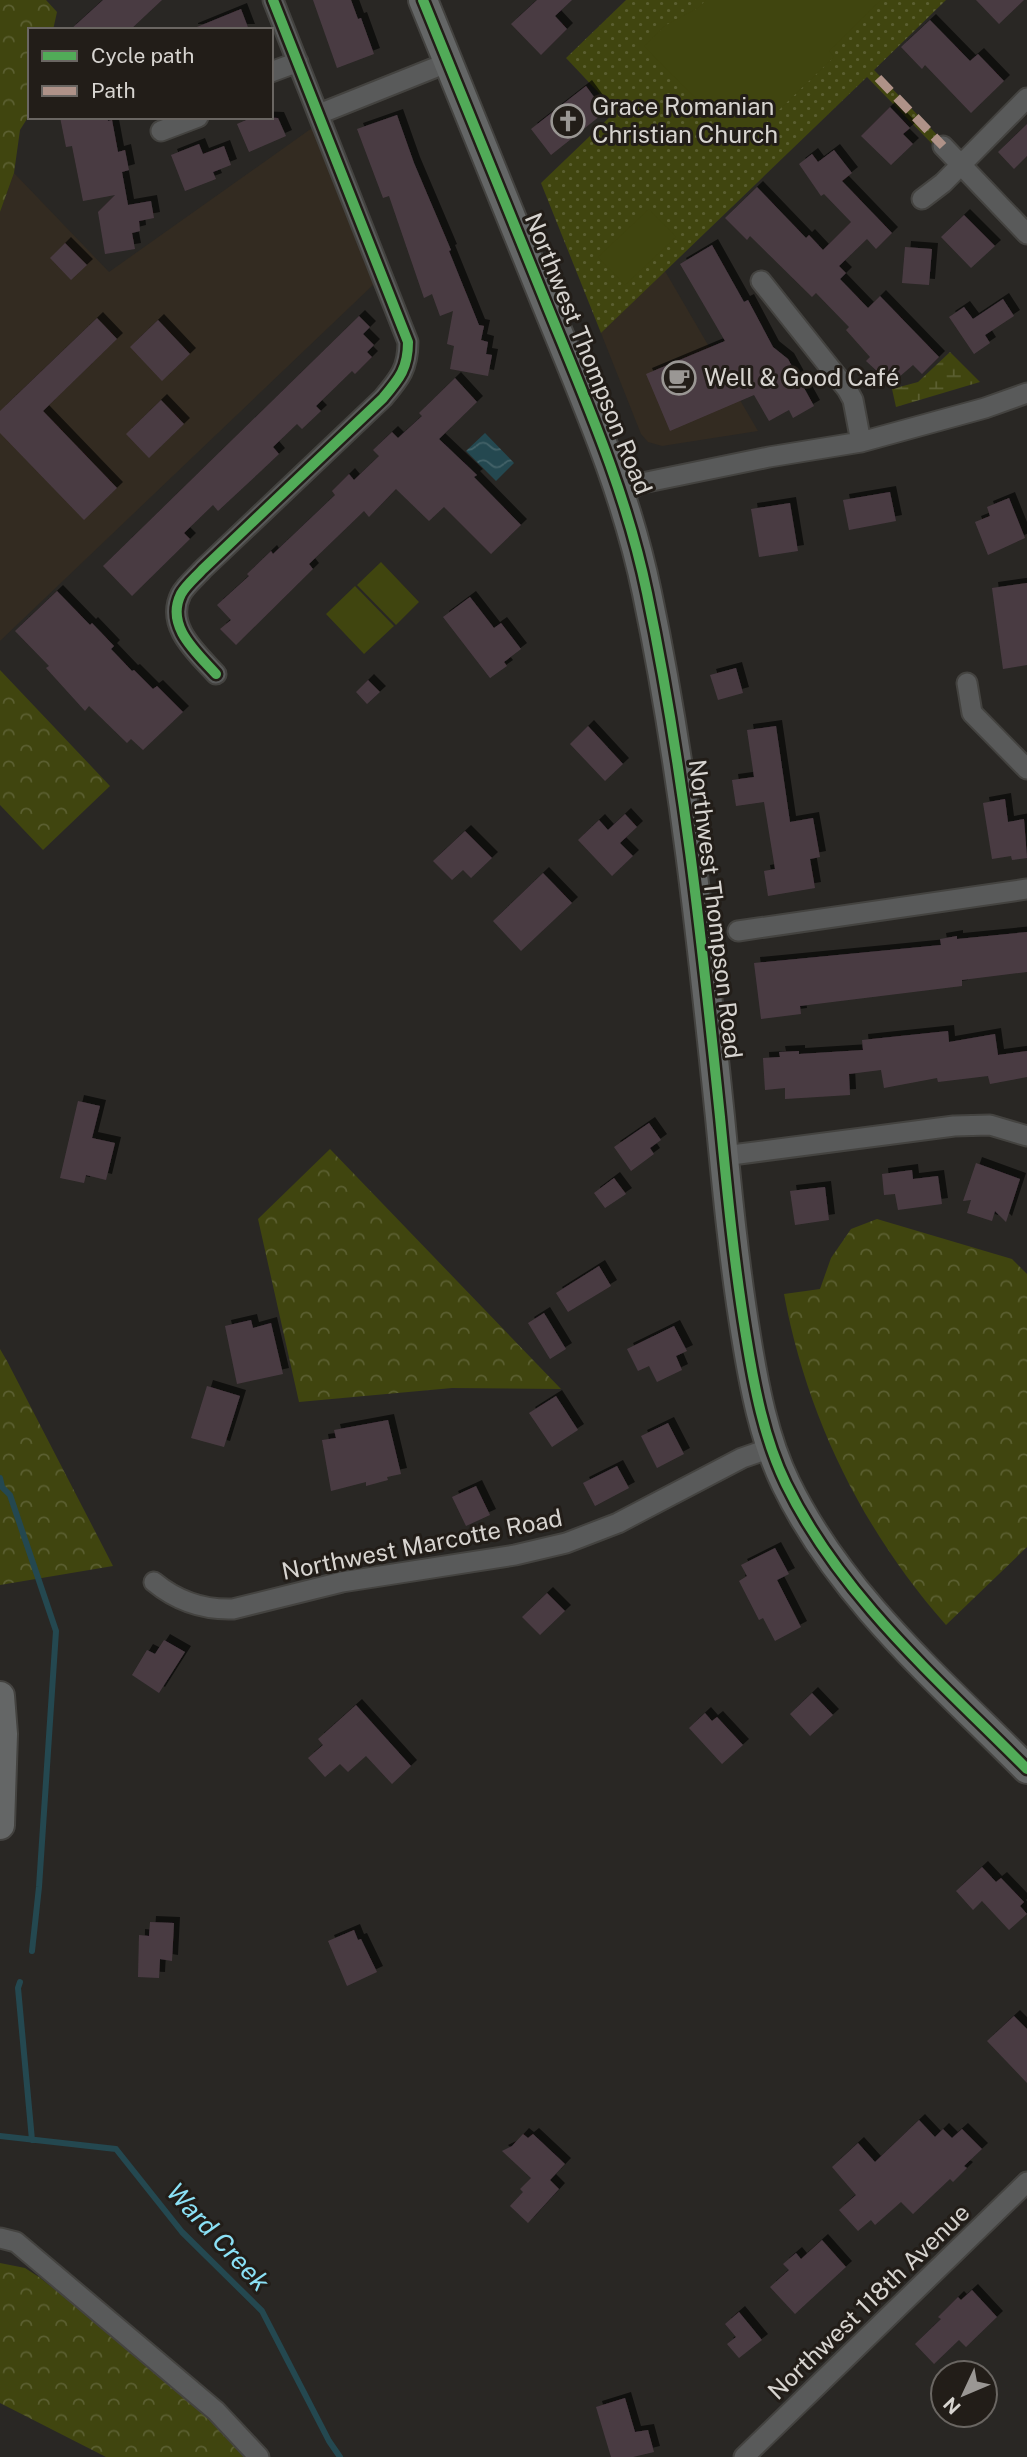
<svg xmlns="http://www.w3.org/2000/svg" width="1027" height="2457" viewBox="0 0 1027 2457" font-family="'Public Sans',sans-serif">
<style>
.built{fill:#332b21}
.forest{fill:url(#forest-crowns)}
.wetland{fill:url(#wetland-marsh)}
.park{fill:url(#park-dots)}
.pitch{fill:#40450f}
.water{fill:url(#water-waves)}
.lines{fill:none;stroke-linecap:round;stroke-linejoin:round}
.stream{stroke:#244850;stroke-width:6}
.building{fill:#4a3b43;filter:url(#shadow)}
.street-casing{stroke:#444340;stroke-width:23}
.secondary-casing{stroke:#444340;stroke-width:32}
.street{stroke:#595a5a;stroke-width:19}
.secondary{stroke:#646666;stroke-width:28}
.quiet{stroke:#af9288;stroke-width:9;stroke-dasharray:18 9;stroke-linecap:butt}
.cycleway-casing{stroke:#221d18;stroke-width:15}
.cycleway{stroke:#51ab58;stroke-width:10}
.labels{text-anchor:middle;stroke-width:6;stroke-linejoin:round;paint-order:stroke}
.poi-label{font-size:24px;fill:#d7d4d0;stroke:#221d18;text-anchor:start}
.street-label{font-size:24px;fill:#d7d4d0;stroke:#221d18}
.water-label{font-size:26px;font-style:italic;fill:#8be1f6;stroke:#221d18}
</style>
<defs>
<pattern id="forest-crowns" width="20" height="18" patternUnits="userSpaceOnUse" patternTransform="scale(1.75)"><rect width="20" height="18" fill="#40450f"/><path d="M2 6a3 3 0 1 1 6 0M12 15a3 3 0 1 1 6 0" fill="none" stroke="#5b5f31"/></pattern>
<pattern id="wetland-marsh" width="20" height="14" patternUnits="userSpaceOnUse" patternTransform="scale(1.75)"><rect width="20" height="14" fill="#40450f"/><path d="M1 5h8M5 5V1M11 12h8M15 12V8" fill="none" stroke="#5b5f31"/></pattern>
<pattern id="park-dots" width="8" height="8" patternUnits="userSpaceOnUse" patternTransform="scale(1.75)"><rect width="8" height="8" fill="#40450f"/><path d="M2 2h.1M6 6h.1" fill="none" stroke="#5b5f31" stroke-width="1.8" stroke-linecap="round"/></pattern>
<pattern id="water-waves" width="16" height="10" patternUnits="userSpaceOnUse" patternTransform="scale(1.75)"><rect width="16" height="10" fill="#244850"/><path d="M0 5q4-4 8 0t8 0" fill="none" stroke="#436268"/></pattern>
<filter id="shadow"><feDropShadow dx="6" dy="-6" stdDeviation="0" flood-color="#0009"/></filter>
</defs>
<rect width="100%" height="100%" fill="#292724"/>
<path class="built" d="M312,128l62,156 -374,357v-429l14,-39 95,99z
M665,271l93,160 -96,15 -14,-4 -7,-8 -40,-101z"/>
<path class="forest" d="M0,0h46l11,12 -4,18h-23v84l-10,16 -6,43 -14,39z
M0,670l110,116 -67,64 -43,-45z
M330,1149l231,240 -109,-1 -153,14 -41,-183z
M877,1219l135,40 15,15v273l-81,78c-83,-94 -139,-207 -162,-331l36,-5 11,-31 20,-29z
M0,1349l7,12 106,205 -113,19z
M0,2263l25,5 14,9 161,127 52,53h-146l-106,-54z"/>
<path class="wetland" d="M950,352l30,30 -84,25 -4,-18 26,-7z"/>
<path class="park" d="M626,0h320l-72,70 70,72 -7,7 -70,-72 -266,256 -60,-150 75,-72 -50,-53z"/>
<path class="pitch" d="M706,0h175l-52,51 5,6 -82,79h-19l-89,-90 22,-21 32,-17z
M649,209l27,28 -51,48 -27,-28z
M381,562l38,40 -23,23 -39,-40z
M355,586l39,40 -30,28 -38,-40z"/>
<path class="water" d="M485,433l29,30 -18,18 -30,-30z"/>
<g class="lines">
<path class="stream" d="M0,1478l2,9 8,8 46,136 -17,256 -7,64
M20,1982l-2,6 14,152
M0,2136l116,13 66,83 80,79 67,130 11,16"/>
</g>
<path class="building" d="M103,0h59l-32,30h-60z
M313,0h38l7,19 3,-1 13,36 -37,14z
M537,0h35l-17,16 12,13 -26,26 -30,-31z
M976,0h48l-25,24z
M241,9l8,21h-57v-1z
M930,20l40,41 8,-7 26,27 -33,32 -46,-48 -3,4 -21,-22z
M586,86l19,26 -54,43 -20,-26z
M890,107l20,21 -7,6 10,10 -22,21 -30,-29z
M397,115l17,48 37,87 -2,1 30,74 5,1 -3,14 7,2 -2,12 6,1 -4,21 -38,-7 4,-23 -7,-2 6,-33 -13,5 -8,-22 -8,4 -35,-102 -6,2 -26,-69z
M60,117h47l1,4 4,-1 6,32 7,-2 4,20 -7,2 6,33 23,-4 3,17 -15,3 1,10 -8,2 3,16 -30,5 -7,-42 17,-17 -32,6 -11,-55 -6,1z
M253,117l25,1 8,18 -37,16 -12,-28z
M1027,124v32l-13,13 -16,-17z
M199,144l4,10 21,-8 7,19 -18,7 3,7 -31,12 -14,-36z
M834,150l18,23 -10,8 50,52 -16,16 -9,-10 -28,27 7,7 -6,6 28,29 12,-12 59,61 -17,17 -9,-9 -22,19 -25,-23 4,-4 -24,-27 3,-3 -33,-34 -4,4 -62,-61 -3,4 -22,-22 32,-31 49,51 3,-3 14,15 28,-28 -27,-28 -3,2 -22,-32 13,-10 6,8z
M964,215l31,31 -24,22 -30,-31z
M65,243l22,22 -16,15 -21,-22z
M712,245l32,57 4,-2 25,47 15,12 26,47 -21,12 -4,-8 -20,11 -15,-26 -84,36 -24,-57 79,-33 -45,-77z
M905,247l27,2 -3,36 -27,-2z
M1003,299l11,17 -29,19 5,8 -16,11 -25,-37 15,-10 9,12z
M359,316l11,11 -7,7 11,11 -7,7 5,5 -17,17 -3,-3 -36,35 5,5 -19,18 -5,-5 -24,23 6,7 -18,17 -43,40 -5,-6 -29,28 6,6 -58,57 -29,-30z
M97,318l20,21 -74,72 74,77 -33,32 -84,-87v-22z
M158,320l32,34 -28,27 -32,-34z
M455,378l22,24 -38,37 38,36 -3,2 47,48 -30,29 -47,-47 -15,14 -33,-32 -27,28 -5,-6 -55,53 4,5 -77,76 -16,-16 11,-9 -14,-15 32,-29 -2,-2 24,-23 2,3 62,-59 -3,-4 17,-17 5,6 25,-24 -6,-6 19,-18 6,6 24,-22 -3,-3z
M161,400l23,24 -35,34 -23,-24z
M890,492l6,29 -47,9 -6,-30z
M1009,498l16,40 -37,17 -13,-33 15,-6 -3,-9z
M790,503l8,48 -39,6 -8,-48z
M1027,583v82l-24,4 -11,-81z
M57,591l33,34 2,-2 22,23 -3,3 21,22 2,-1 19,19 4,-3 26,26 -40,38 -12,-11 -4,4 -38,-37 -4,5 -39,-43 3,-2 -34,-35z
M470,597l24,31 7,-5 20,26 -17,13 3,4 -17,12 -47,-61z
M736,668l7,25 -25,7 -8,-25z
M368,680l12,12 -13,12 -11,-12z
M588,726l35,38 -18,17 -35,-37z
M776,726l14,96 23,-4 7,39 -10,2 5,29 -47,8 -4,-25 11,-2 -11,-67 -28,4 -4,-26 22,-3 -7,-47z
M1005,799l3,23 16,-3 3,39 -15,2 -1,-4 -19,3 -9,-56z
M625,814l12,13 -17,16 13,13 -21,20 -34,-36 21,-20 9,10z
M465,831l27,27 -21,20 -8,-8 -11,10 -19,-19z
M543,873l29,30 -51,48 -28,-30z
M1027,932v40l-65,8v6l-162,20 1,8 -40,5 -7,-56 187,-18 -1,-6 17,-3v3z
M948,1031l1,11 46,-8 3,21 29,-4v26l-37,7 -2,-8 -50,6 -1,-4 -53,10 -3,-18 -32,4 1,21 -65,4v-11l-20,2 -2,-32 17,-1 -1,-5 20,-1v3l64,-4 -1,-10z
M78,1101l22,5 -8,32 23,5 -9,37 -20,-5 -2,8 -24,-5z
M649,1123l12,17 -11,8 4,6 -23,17 -17,-24z
M976,1163l44,16 -14,43 -11,-11 -3,10 -25,-8 4,-13 -8,1z
M912,1170l1,9 25,-3 4,28 -44,6 -3,-16 -11,1 -2,-21z
M614,1178l12,16 -21,14 -11,-15z
M825,1187l4,33 -34,5 -5,-34z
M599,1266l12,20 -43,26 -12,-19z
M544,1313l22,36 -16,10 -22,-36z
M251,1320l2,8 18,-5 12,51 -46,10 -12,-58z
M674,1326l13,25 -11,5 6,14 -25,12 -8,-16 -11,5 -11,-22z
M207,1386l33,10 -16,51 -33,-9z
M556,1396l22,34 -26,17 -23,-34z
M388,1420l13,54 -14,3 1,3 -22,6v-4l-35,9 -9,-51 14,-2 -2,-8z
M668,1423l16,31 -27,14 -16,-32z
M617,1466l12,22 -34,18 -12,-23z
M476,1486l14,29 -24,11 -14,-29z
M775,1548l14,26 -12,6 24,47 -26,14 -12,-23 -4,2 -20,-39 8,-5 -6,-11z
M547,1593l18,18 -25,24 -18,-18z
M164,1640l21,12 -26,41 -27,-18 15,-25 8,4z
M812,1693l21,22 -23,21 -20,-22z
M356,1705l55,61 -19,18 -26,-28 -18,16 -8,-8 -15,13 -17,-19 15,-13 -5,-6z
M705,1713l7,8 5,-4 26,28 -21,19 -33,-36z
M982,1867l14,15 5,-4 23,24 -4,4 7,8 -18,16 -27,-29 -9,9 -17,-19z
M150,1922l24,1 -2,38 -12,-2 -1,19 -21,-1 1,-42 10,1z
M354,1930l4,10 3,-1 16,33 -30,14 -19,-45z
M1014,2016l13,13v54l-40,-42z
M919,2120l16,17 8,-8 9,9 10,-9 20,20 -18,17 3,2 -14,14 -3,-3 -37,35 -12,-12 -26,23 -4,-5 -13,11 -19,-21 17,-15 -24,-28 26,-24 17,19z
M523,2134l5,4 5,-4 32,30 -15,16 9,9 -31,34 -18,-17 13,-14 -3,-3 11,-11 -29,-27 10,-5z
M822,2240l24,27 -51,47 -25,-27 19,-17 -6,-6 13,-11 5,6z
M972,2290l25,27 -31,30 -7,-7 -25,24 -19,-20 26,-25 -3,-2 20,-20 3,3z
M739,2312l23,28 -23,18 -12,-14 9,-7 -11,-13z
M625,2398l10,34 13,-2 6,22 -21,5h-22l-15,-50z"/>
<g class="lines">
<defs>
<path id="street" d="M271,72l27,-10
M319,114l130,-52
M161,131l37,-14
M943,146l84,88
M922,199l21,-16 84,-85
M761,281l86,108 6,11 8,42
M622,493l20,-10 127,-26 92,-15 124,-34 42,-15
M216,674c-20,-22 -51,-48 -35,-80 5,-9 15,-17 22,-25l180,-171c17,-20 25,-30 25,-56l-135,-342
M967,683l5,30 55,56
M738,931l289,-42
M724,1156l230,-30 36,-1 37,11
M154,1582c23,19 49,28 79,27l109,-27 173,-27 51,-12 52,-20 124,-65 29,-10
M0,2238l16,4 200,169 43,46
M744,2457l283,-275"/>
<path id="secondary" d="M423,0c41,101 82,202 123,303 39,96 80,188 101,290 36,172 55,349 73,524 7,73 14,146 26,219 8,50 18,103 40,148 55,113 154,197 241,285
M0,1696l3,38 -3,91"/>
</defs>
<use href="#street" class="street-casing"/>
<use href="#secondary" class="secondary-casing"/>
<use href="#street" class="street"/>
<use href="#secondary" class="secondary"/>
<path class="quiet" d="M878,78l65,68"/>
<defs>
<path id="cycleway" d="M423,0c41,101 82,202 123,303 39,96 80,188 101,290 36,172 55,349 73,524 7,73 14,146 26,219 8,50 18,103 40,148 55,113 154,197 241,285
M216,674c-20,-22 -51,-48 -35,-80 5,-9 15,-17 22,-25l180,-171c17,-20 25,-30 25,-56l-135,-342"/>
</defs>
<use href="#cycleway" class="cycleway-casing"/>
<use href="#cycleway" class="cycleway"/>
</g>
<defs>
<symbol id="church-ring" viewBox="-11 -11 22 22"><circle r="9.5" fill="#221d18" stroke="#9a9794" stroke-width="1.5"/><path d="M-1.2-6h2.4v3.5h3.3v2.4h-3.3V6h-2.4V-.1h-3.3v-2.4h3.3Z" fill="#9a9794"/></symbol>
<symbol id="cafe-ring" viewBox="-11 -11 22 22"><circle r="9.5" fill="#221d18" stroke="#9a9794" stroke-width="1.5"/><path d="M-5.5-4.5H6V0H3Q3 3.5 0 3.5H-2.5Q-5.5 3.5-5.5 0ZM3-3.2v2h1.7v-2ZM-6 4.5H4V6H-6Z" fill="#9a9794"/></symbol>
</defs>
<g fill-rule="evenodd">
<use href="#church-ring" x="549" y="102" width="38" height="38"/>
<use href="#cafe-ring" x="660" y="359" width="38" height="38"/>
</g>
<g class="labels">
<g class="poi-label">
<text x="592" y="115">Grace Romanian<tspan x="592" dy="28">Christian Church</tspan></text>
<text x="704" y="386">Well &amp; Good Café</text>
</g>
<g class="street-label">
<text transform="translate(588 354) rotate(68)" y="8">Northwest Thompson Road</text>
<text transform="translate(715 909) rotate(83)" y="8">Northwest Thompson Road</text>
<text transform="translate(422 1545) rotate(-11)" y="8">Northwest Marcotte Road</text>
<text transform="translate(869 2302) rotate(-44)" y="8">Northwest 118th Avenue</text>
</g>
<g class="water-label">
<text transform="translate(218 2237) rotate(47)" y="9">Ward Creek</text>
</g>
</g>
<rect x="28" y="28" width="245" height="91" fill="#221d18" stroke="#6a6662" stroke-width="2"/>
<rect x="42" y="51" width="35" height="10" fill="#51ab58" stroke="#6a6662" stroke-width="2"/>
<text x="91" y="63" font-size="21" fill="#d7d4d0">Cycle path</text>
<rect x="42" y="86" width="35" height="10" fill="#af9288" stroke="#6a6662" stroke-width="2"/>
<text x="91" y="98" font-size="21" fill="#d7d4d0">Path</text>
<g transform="translate(964 2394) rotate(226)"><circle r="33" fill="#221d18" stroke="#6a6662" stroke-width="2"/>
<path d="M0-5L12 26L0 18L-12 26Z" fill="#9a9794"/>
<text y="-10" font-size="19" font-weight="bold" text-anchor="middle" fill="#d7d4d0">N</text>
</g>
</svg>
